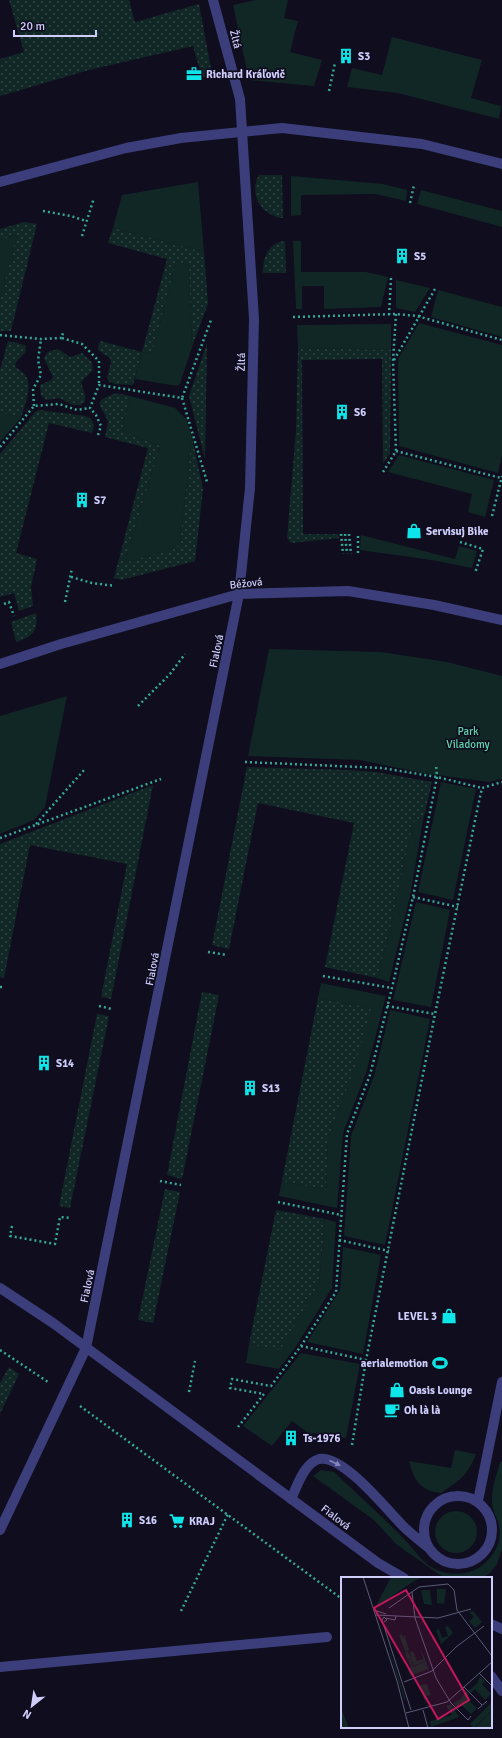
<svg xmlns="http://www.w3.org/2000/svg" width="502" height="1738" viewBox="0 0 502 1738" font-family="Signika,sans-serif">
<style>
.green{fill:#112725}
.garden{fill:url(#garden-dots)}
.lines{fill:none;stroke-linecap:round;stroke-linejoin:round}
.path{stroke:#34a997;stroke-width:2.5;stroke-dasharray:2 3;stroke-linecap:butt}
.service{stroke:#3b3e7a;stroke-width:10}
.minor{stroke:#3b3e7a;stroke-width:10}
.oneway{fill:#8486bb}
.labels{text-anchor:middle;stroke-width:3.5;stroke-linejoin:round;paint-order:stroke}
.street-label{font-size:11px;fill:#cecdfc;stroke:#0f0d1e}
.poi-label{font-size:11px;font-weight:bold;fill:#cecdfc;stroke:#0f0d1e;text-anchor:start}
.park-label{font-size:11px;fill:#5ed7ae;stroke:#0f0d1e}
.inset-road{fill:none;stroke:#5b5a77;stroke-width:1}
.view{fill:#c2185b;fill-opacity:0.15;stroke:#c2185b;stroke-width:2}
.inset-edge{fill:none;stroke:#cecdfc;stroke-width:2}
</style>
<defs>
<pattern id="garden-dots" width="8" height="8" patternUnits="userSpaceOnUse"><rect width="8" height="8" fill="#112725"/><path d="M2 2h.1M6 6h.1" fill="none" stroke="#324546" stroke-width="1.8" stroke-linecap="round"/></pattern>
</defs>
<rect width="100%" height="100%" fill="#0f0d1e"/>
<path class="green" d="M256,0h32l-4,18 14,3 -8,31 32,8 -8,26 -65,-6 -16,-75z
M392,37l90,23 -11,38 30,8 -2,13 -101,-26 -51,-6 5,-19 30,7z
M291,176l92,8 24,6 -1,11 -30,-7 -75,1v20l-10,1z
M198,182l6,70 -91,-24 9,-33z
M421,190l81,21v16l-85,-23z
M17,235l-17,66v-61z
M293,241h8v31h65l22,5 -7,30 -57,2v-23h-22v23h-6z
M176,261l13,4 3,82 -12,37 -3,2 -42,-7 7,-27 10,2z
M396,280l34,8 -15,24 -19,-4z
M438,290l64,17v30l-71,-20z
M419,323l83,22v110l-4,18 -99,-27 -1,-87z
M391,324v26l-93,-2 -1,-23z
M130,396l45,12 11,11 4,11 2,7 -12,108 -8,4 -48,14 36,-117 -38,-15z
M0,412l21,6 -21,24z
M399,455l95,25 -9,37 -17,-5 4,-18 -84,-22z
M361,535l94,24 4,-13 18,5 -5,17 -40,-8 -72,-10z
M269,649l112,3 66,10 55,14v103l-13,3 -67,-9 -62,-13 -112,-4z
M67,696l-22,111 -11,13 -34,14v-118z
M441,782l35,7 -23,111 -35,-8z
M413,821h10l-13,75 -21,86 -12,-4 12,-44z
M416,902l34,8 -19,97 -38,-7z
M321,983l65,13 -20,77 -23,60 -6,75 -58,-12 3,-15 44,9 2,-52 16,-43 26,-87 -52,-10z
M390,1010l40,9 -45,226 -41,-9 7,-100 23,-60z
M325,1219l11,3 -4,66 -37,60 -16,21 -33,-6 3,-19 31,5 39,-66z
M343,1247l38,8 -18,99 -56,-12 33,-52z
M301,1353l59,11 -14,74 -33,-5 -2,2 -19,-14 -20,25 -29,-20z
M455,1450l21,4c-10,24 -15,25 -35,39 -21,-2 -27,-13 -32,-32l42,7z
M500,1462h2v87l-5,15 -7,9 -8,5h-36l-9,-5 -41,-29 -22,-24 -61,-44 8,-6 13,2c24,23 48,44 71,68 9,9 17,22 28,28 27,14 57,2 66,-27 3,-21 -6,-23 -7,-40 -1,-12 5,-27 8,-39z
M435 1532a21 21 0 1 1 42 0a21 21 0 1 1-42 0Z"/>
<path class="garden" d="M9,0h120l6,22 64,-18 13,70 -10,4 -9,-32 -104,24 -89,26v-37l24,-7z
M259,175h23l1,43c-21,-2 -35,-24 -24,-43z
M24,222l13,2 -26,107h-11v-30l17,-66 -17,5v-11z
M113,228l91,24 4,52 -16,43 -3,-82 -13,-4 -24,93 -10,-2 -9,33 -18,-1 -7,-3 -1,-4 4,-14 -1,-5 -12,-8 2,-9 42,11 25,-93 -59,-16z
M285,241l1,32h-23c-1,-14 6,-31 22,-32z
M8,341l17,4c4,11 -8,11 -10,21 3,4 9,6 11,10 7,12 -2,30 -5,42l-21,-6v-42z
M207,343l-2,116 -16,-63z
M298,348l93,2 -1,103 -7,11 -1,-105 -80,1 1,174h35l1,4 -48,5 -4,-5 9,-108z
M58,349l12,8 12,-4 10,9 1,8 -12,12 4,13v6l-4,4h-8l-14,-7 -13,2 -5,-5 -1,-10 11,-5 2,-3 -9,-19 4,-6z
M116,393l14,3 -8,35 38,15 -36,117 48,-14 8,-4 12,-108 11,52 -8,72 -74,19 -7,-2 34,-130 -43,-11 3,-15c-7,-19 -18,-19 8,-29z
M40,410l46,6 5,3 3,6 -2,8 -43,-10 -33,130 21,6 -6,28 2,19 -14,5 -5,-18 -14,4v-143l36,-43z
M36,613c3,17 -4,25 -20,29l-5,-20z
M247,767l101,3 28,2 56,10 -9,39 -10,1 -24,112 -12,44 -52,-11 29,-144 -96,-20 -29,146 -17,-4z
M153,785l-42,214 -10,-2 26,-133 -97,-19 -26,133 -4,-1v-133z
M202,992l17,3 -37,184 -15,-4z
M318,998l53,10 -17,61 -26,69 -2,52 -44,-9z
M97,1014l12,2 -39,192 -11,-2z
M165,1189l15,3 -27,131 -15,-3z
M276,1210l49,9 -6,64 -39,67 -31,-6z
M9,1367l10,7 -19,40v-31z"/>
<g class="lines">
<path class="path" d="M329,91l6,-28
M410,203l4,-18
M43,211l28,5 15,5
M82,236l12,-38
M389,315l2,-37
M293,317l103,-3 21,2 85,24
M0,335l41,4 21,-1 1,-6
M62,338l20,6 17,17v24
M394,360l41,-71
M182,398l25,84
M34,406l-1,-17 8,-14 -3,-15 3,-21
M98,435l3,-9 -5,-11 -6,-7 9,-23 83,13 29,-78
M0,447l34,-41 25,-2 18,6 13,-2
M396,451l105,27
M383,472l13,-21 -3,-90 3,-47
M492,516l10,-40
M341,534l2,20
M345,534l2,20
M349,534l2,20
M460,542l23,7 -8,24
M358,553v-19
M71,577l21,6 23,3
M65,602l7,-34
M4,604l5,-2 5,14
M138,706l32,-32 15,-20
M245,762l137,6 55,9 45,11
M36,824l49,-55
M0,838l161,-59
M413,897l45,10
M208,952l19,3
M323,976l69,12
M0,987h2
M99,1006l13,3
M387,1006l48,8
M160,1181l21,4
M278,1202l63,13
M12,1226l-2,10 45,8 5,-27 11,1
M339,1240l50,11
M301,1346l65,14
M0,1350l48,32
M189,1392l6,-31
M80,1406l262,193
M238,1427l26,-33 -34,-6 2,-9 39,7 30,-40 35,-54 11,-158 23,-59 22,-87 21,-91 24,-120 -1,-13
M352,1445l14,-85 69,-346 43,-208 4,-18 20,-6
M181,1611l47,-97"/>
<path class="service" d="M424 1530a34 34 0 1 1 68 0a34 34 0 1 1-68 0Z
M291,1499c6,-12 13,-36 28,-40 24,-5 68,51 84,67 8,8 17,15 26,22
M478,1501l24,-119"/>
<path class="minor" d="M0,182l126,-34 55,-10 101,-10 140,16 80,20
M0,664l61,-20 178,-50 109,-3 86,14 68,15
M0,1288l53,35 325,240 26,15
M0,1530l86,-182 153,-754 11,-106 4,-169 -14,-220 -27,-99
M491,1624l11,5
M0,1667l327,-30
M491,1676l11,15"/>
</g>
<defs><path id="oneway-solid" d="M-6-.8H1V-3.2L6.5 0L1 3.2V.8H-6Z"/></defs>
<use class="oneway" href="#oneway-solid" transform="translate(335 1463) rotate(25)"/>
<defs>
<symbol id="building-bare" viewBox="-9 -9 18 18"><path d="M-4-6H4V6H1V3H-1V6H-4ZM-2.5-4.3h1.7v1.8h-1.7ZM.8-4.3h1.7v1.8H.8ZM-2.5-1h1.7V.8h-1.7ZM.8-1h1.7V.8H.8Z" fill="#0ee5e8" stroke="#0f0d1e" stroke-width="2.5" paint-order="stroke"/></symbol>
<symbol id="office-bare" viewBox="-9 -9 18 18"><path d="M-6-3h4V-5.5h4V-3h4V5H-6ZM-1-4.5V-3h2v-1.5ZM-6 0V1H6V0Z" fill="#0ee5e8" stroke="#0f0d1e" stroke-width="2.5" paint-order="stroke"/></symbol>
<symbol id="shop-bare" viewBox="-9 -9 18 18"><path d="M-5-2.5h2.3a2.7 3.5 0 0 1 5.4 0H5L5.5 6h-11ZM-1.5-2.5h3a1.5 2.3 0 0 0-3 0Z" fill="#0ee5e8" stroke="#0f0d1e" stroke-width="2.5" paint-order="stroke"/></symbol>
<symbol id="stadium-bare" viewBox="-9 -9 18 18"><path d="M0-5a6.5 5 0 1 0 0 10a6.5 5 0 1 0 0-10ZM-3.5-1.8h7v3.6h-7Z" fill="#0ee5e8" stroke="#0f0d1e" stroke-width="2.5" paint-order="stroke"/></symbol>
<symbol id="cafe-bare" viewBox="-9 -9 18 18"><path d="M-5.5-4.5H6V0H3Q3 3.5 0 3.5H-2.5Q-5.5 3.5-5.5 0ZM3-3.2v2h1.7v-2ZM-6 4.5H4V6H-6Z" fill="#0ee5e8" stroke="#0f0d1e" stroke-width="2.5" paint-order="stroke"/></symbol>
<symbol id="supermarket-bare" viewBox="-9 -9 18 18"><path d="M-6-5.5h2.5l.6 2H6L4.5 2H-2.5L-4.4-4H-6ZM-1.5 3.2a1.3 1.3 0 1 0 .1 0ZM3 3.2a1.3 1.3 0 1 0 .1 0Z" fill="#0ee5e8" stroke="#0f0d1e" stroke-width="2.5" paint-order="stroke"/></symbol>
</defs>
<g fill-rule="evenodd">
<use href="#building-bare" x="335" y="45" width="22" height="22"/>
<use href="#office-bare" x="183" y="63" width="22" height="22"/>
<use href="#building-bare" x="391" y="245" width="22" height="22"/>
<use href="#building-bare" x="331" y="401" width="22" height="22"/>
<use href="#building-bare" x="71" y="489" width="22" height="22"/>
<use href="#shop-bare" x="403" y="520" width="22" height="22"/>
<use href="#building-bare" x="33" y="1052" width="22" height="22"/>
<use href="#building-bare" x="239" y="1077" width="22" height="22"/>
<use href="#shop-bare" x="438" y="1305" width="22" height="22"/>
<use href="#stadium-bare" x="429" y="1352" width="22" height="22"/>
<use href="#shop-bare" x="386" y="1379" width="22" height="22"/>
<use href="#cafe-bare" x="381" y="1399" width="22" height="22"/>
<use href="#building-bare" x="280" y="1427" width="22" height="22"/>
<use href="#building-bare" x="116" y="1509" width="22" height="22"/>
<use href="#supermarket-bare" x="166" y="1510" width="22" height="22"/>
</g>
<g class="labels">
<g class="street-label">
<text transform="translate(236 39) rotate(75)" y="4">Žltá</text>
<text transform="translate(241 362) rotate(-89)" y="4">Žltá</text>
<text transform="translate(246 583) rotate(-6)" y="4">Béžová</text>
<text transform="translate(216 651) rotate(-78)" y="4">Fialová</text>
<text transform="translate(152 969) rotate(-79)" y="4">Fialová</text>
<text transform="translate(87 1286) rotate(-78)" y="4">Fialová</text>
<text transform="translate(336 1517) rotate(37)" y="4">Fialová</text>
</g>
<g class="poi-label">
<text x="358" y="60">S3</text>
<text x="206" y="78">Richard Kráľovič</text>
<text x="414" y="260">S5</text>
<text x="354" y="416">S6</text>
<text x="94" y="504">S7</text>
<text x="426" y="535">Servisuj Bike</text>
<text x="56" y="1067">S14</text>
<text x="262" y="1092">S13</text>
<text x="437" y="1320" text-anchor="end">LEVEL 3</text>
<text x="428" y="1367" text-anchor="end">aerialemotion</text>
<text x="409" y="1394">Oasis Lounge</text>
<text x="404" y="1414">Oh là là</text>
<text x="303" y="1442">Ts-1976</text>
<text x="139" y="1524">S16</text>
<text x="189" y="1525">KRAJ</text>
</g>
<g class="park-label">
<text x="468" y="735">Park<tspan x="468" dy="13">Viladomy</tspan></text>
</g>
</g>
<g transform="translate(341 1577)">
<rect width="151" height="151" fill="#0f0d1e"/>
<path d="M50,0h33l-10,4 -39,27zM132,34l9,11 -7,6 -6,-7 5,-4 -5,-5zM43,57l15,44 7,23 -2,-2zM61,57l2,4v-2l4,-1 -3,2 4,13h4l-8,1 -6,-16zM67,74l5,12 -2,-3 2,7 13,-6 3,8 -19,7 -2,-6 3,-3 -3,-7 3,-1h-4l-2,-7zM86,107l4,11 -7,2 7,1 -6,1 1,6 10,-1 -10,2 -6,-21zM110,127l8,13 -28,10 -1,-6 22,-6 -6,-9zM0,130l2,6 6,15h-8z" fill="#112725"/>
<path d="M151,133v18h-17l3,-3z" fill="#112725"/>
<path d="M96,12h9l-2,15 -7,-1zM80,13h9l2,15 -8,-1zM107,49l5,7 -12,11 -5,-14 3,-1 3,9 6,-2 -3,-9zM79,71l6,13 -13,5 -3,-14 3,-1 4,10 6,-2zM139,99l5,5 -3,3 9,10 -6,6 -10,-11 -4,4 -3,-4 2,1 8,-8zM125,114l3,3 -3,4 11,10 -6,6 -11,-10 -3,3 -4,-4 8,-4zM151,125v8l-18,18 -4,-4z" fill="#112725"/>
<path class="inset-road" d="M22,0l34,104 12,47M71,15l3,26 21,60 15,25 17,17 3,-4M48,31l30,-21 29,-3 6,6 3,20 35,46M33,33l12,4M35,38l62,3 33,-9M45,41l9,2 1,-4M43,45l3,-2 -3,-3 -2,3 29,90M138,96l13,13M63,105l28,-11 24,-24 28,-21M123,110l18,18M137,132l9,-8M82,133l5,18M65,136l41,-11 45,-40"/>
<path class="view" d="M65,13l63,110 -31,19 -64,-111z"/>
<rect width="151" height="151" class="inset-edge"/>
</g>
<g transform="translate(32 1706) rotate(210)" stroke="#0f0d1e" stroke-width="3" paint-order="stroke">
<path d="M0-3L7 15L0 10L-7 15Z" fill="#cecdfc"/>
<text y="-6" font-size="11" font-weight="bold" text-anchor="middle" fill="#cecdfc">N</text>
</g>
<path d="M14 30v6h82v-6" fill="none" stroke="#cecdfc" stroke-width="2"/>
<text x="20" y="30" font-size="12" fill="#cecdfc" stroke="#0f0d1e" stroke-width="3" paint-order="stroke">20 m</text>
</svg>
